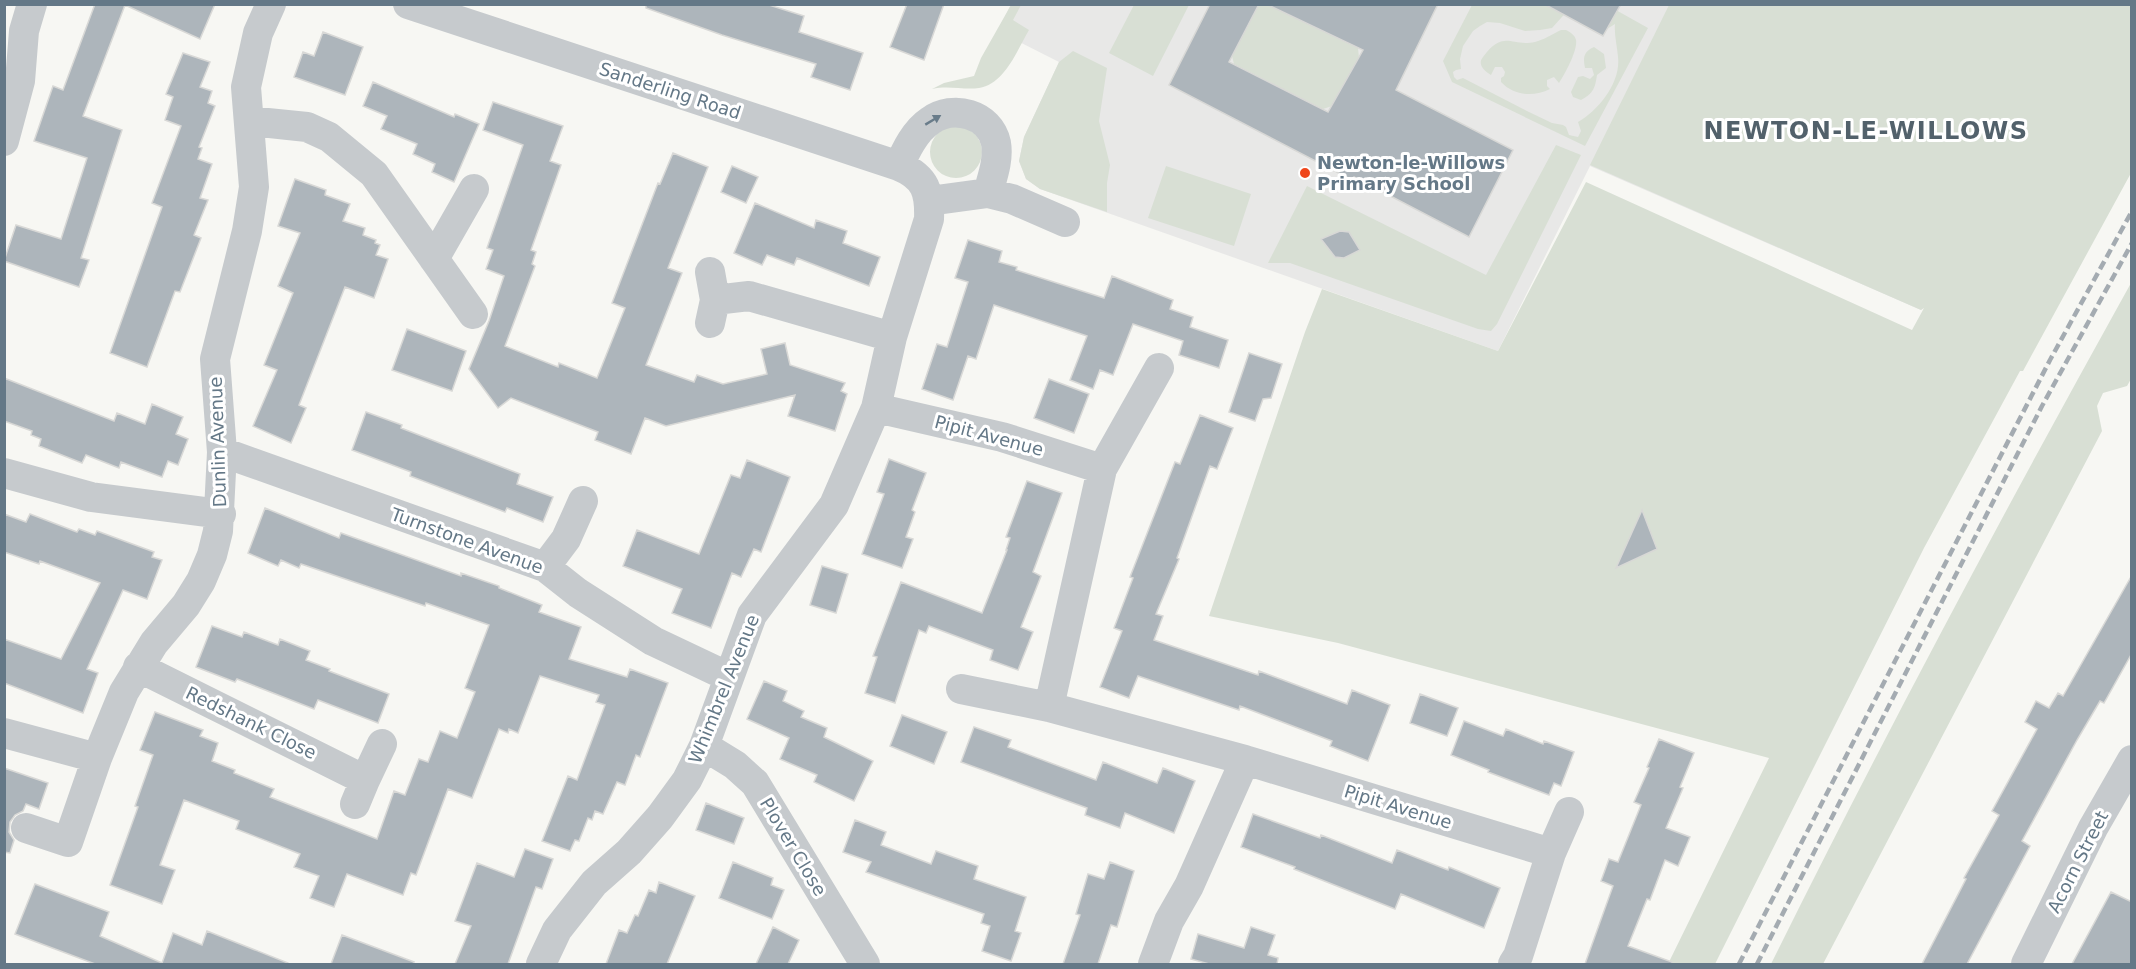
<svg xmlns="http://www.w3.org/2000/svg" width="2136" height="969" viewBox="0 0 2136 969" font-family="'DejaVu Sans',sans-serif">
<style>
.built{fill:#e8e8e7}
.green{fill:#d8dfd4;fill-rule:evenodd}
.building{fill:#adb5bb;stroke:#d8d8d6;stroke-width:1.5}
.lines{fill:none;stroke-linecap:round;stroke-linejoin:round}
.street{stroke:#c6cacd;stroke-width:30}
.rail{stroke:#a4abb1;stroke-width:4.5;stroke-dasharray:9 4.5;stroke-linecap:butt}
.oneway{fill:#697c8a}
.poi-dot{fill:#ef461b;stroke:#fff;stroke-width:2}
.labels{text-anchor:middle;stroke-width:6;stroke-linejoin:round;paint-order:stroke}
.street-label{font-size:18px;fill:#647887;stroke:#fff}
.poi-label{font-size:18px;font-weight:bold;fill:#647887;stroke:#fff;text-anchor:start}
.district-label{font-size:24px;font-weight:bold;letter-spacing:1.5px;fill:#52616b;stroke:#fff}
</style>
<rect width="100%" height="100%" fill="#f7f7f3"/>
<path class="built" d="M1011,4h952l-36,300 -6,6 -331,-144 -92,185 -458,-162 -14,-10 -7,-18 5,-24 35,-75 -61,-31z"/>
<path class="green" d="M1266,4l92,44 1,10 -27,48 -9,3 -89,-45 -2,-8 27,-51z
M1528,4l79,1 41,23 -63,118 -133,-64 -9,-21 29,-56zM1570,8l9,5 -4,8 28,15 4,-7 8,-5c-1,11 2,21 3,33 3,25 -19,53 -40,65l3,9 -3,6 -9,-2 -3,-8 -3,-2 -11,-2 -23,-11 -66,-34 -6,2 -3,-3 -1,-5 3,-2 5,-1 -1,-10 3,-13 10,-15 7,-5 7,-4 13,1 25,8 15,-1 12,-2z
M1011,5h10l-8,15 16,10c-12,20 -24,54 -50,58 -16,2 -31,-3 -47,1l12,-6 30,-7 7,-18z
M1134,5h55l-36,71 -44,-23z
M1669,5h462v168l-108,198h-3l-96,177 -209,416h-47l101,-206 -431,-115 -129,-27 96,-284 17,-43 176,62 88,-169 326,148 12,-22 -3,2 -331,-145z
M1561,30h5c4,2 9,5 10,10 2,10 -11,34 -17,43l-5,-6 -7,3v6l3,3c-16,8 -36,7 -49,-7v-4l3,-2 1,-4 -3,-5h-7l-4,8c-7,-4 -14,-11 -8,-18 21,-28 27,-10 52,-15 8,-2 18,-8 26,-12z
M1594,47l10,7 2,14 -9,7c-2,13 -3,18 -16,25l-8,-3 -2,-5 7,-15 5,-1 7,3 4,-4 -2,-7h-7c-2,-10 -2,-16 9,-21z
M1073,51l34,17 -8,53 11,44 -3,18v29l-67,-23 -14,-10 -7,-18 5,-24 35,-75z
M930 152a26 26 0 1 1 52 0a26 26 0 1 1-52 0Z
M1556,145l25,10 -2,4 -82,165 -6,7 -13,-2 -188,-66h-22l39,-77 179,89z
M1166,166l85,28 -17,52 -86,-28z
M2131,283v96l-4,7 -24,7 -6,13 5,25 -279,533h-52c114,-230 235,-456 360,-681z"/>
<path class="building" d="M95,4h120l-15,35 -75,-34 -42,111 39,14 -41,128 8,2 -10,27 -75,-26 12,-36 45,14 26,-81 -53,-17 19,-55 10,4z
M646,4h120l38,12 -5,16 64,21 -13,37 -39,-13 5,-13 -94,-29 -76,-27z
M907,4h37l-20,56 -34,-13z
M1210,4h49l-30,58 99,50 35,-62 -97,-46h172l-42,86 117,60 -44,87 -115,-60 -2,3 -183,-95z
M1544,4h77l-18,32z
M323,32l40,15 -18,48 -51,-18 9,-25 11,4z
M183,53l27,9 -10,25 12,4 -4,12 7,3 -16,41 3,1 -4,11 14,5 -12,34 8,2 -14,35 7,3 -21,54 -5,-1 -28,76 -37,-14 52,-146 -10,-4 29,-77 -16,-6 8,-23 -7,-3z
M373,82l81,35 1,-3 24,10 -25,58 -22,-10 3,-8 -22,-10 4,-10 -36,-15 6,-13 -24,-10z
M493,102l70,24 -13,35 11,4 -30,85 5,2 -4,12 3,2 -30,80 53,21 1,-4 38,15 28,-70 -13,-5 46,-120 2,1 13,-31 35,14 -40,101 14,5 -36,92 48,17 3,-7 26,9 44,-10 -6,-25 24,-6 5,22 55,18 -4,8 6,3 -12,37 -47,-15 7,-21 -129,31 -21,-8 -14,36 -36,-14 3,-8 -87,-34 -13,10 -29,-39 20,-48 15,-45 -18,-7 7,-19 -6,-2 36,-103 -40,-15z
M732,166l26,11 -12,26 -25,-11z
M295,179l31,11 -1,5 25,9 -7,17 22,7 -2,7 13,5 -1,3 5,2 -4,10 12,4 -14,39 -29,-11 -46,118 7,3 -15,35 -38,-17 24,-56 -13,-5 29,-72 -15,-7 22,-53 -22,-7z
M755,203l59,25 2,-8 31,11 -4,12 37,14 -11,29 -72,-28 -3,7 -27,-10 -5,10 -28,-12z
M1340,231l9,1 11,18 -16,8 -9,-1 -14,-18z
M968,240l34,11 -3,11 18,5 -1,3 88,28 8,-22 61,24 -3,9 23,8 -3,10 38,13 -9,28 -40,-13 4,-14 -50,-17 -20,51 -13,-5 -7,19 -23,-9 17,-44 -93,-31 -18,54 -8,-3 -15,44 -31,-11 15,-45 10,3 21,-65 -13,-4z
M407,329l59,22 -14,40 -60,-21z
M1249,353l33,11 -11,34 -8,1 -8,22 -26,-9z
M4,378l110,43 3,-8 28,11 7,-20 31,13 -7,17 12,5 -10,26 -10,-4 -6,16 -41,-15 -2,6 -33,-13 -4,8 -43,-17 2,-7 -10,-4 1,-4 -28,-10z
M1049,379l40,15 -15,39 -40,-15z
M366,412l36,13 -1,3 119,46 -3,10 36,13 -10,25 -36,-14 -2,4 -95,-36 1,-4 -59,-22z
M1200,415l33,13 -16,41 -7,-3 -33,92 2,1 -23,55 7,2 -9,24 104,35 1,-4 88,33 5,-14 38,15 -22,56 -38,-15 2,-5 -92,-35 -1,4 -101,-34 -9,22 -29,-11 22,-56 -8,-3 19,-50 -3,-1 45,-115 5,2z
M889,459l37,14 -14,37 3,2 -9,25 7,2 -11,29 -40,-14 22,-60 -7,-2z
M747,460l43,17 -29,75 -7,-3 -13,28 -9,-4 -21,55 -39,-15 10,-24 -59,-23 14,-36 62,24 32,-79 9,3z
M1027,481l35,12 -29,79 8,4 -20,51 12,5 -15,38 -28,-10 3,-10 -64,-24 -3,7 -7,-3 -24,73 -30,-10 12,-36 -4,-1 28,-74 81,31 25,-63h-1l4,-12 -4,-1z
M265,508l74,30 2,-5 120,43v-3l38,13v2l43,17 -3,7 42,15 -12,32 58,18 3,-8 38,14 -28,74 -4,-2 -11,30 -8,-3 -14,32 -8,-3 -3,9 -4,-2 -9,23 -4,-1 -5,11 -28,-10 26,-65 9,4 28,-75 -9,-3 3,-7 -59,-19 -22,57 -9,-4 -1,4 -9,-4 -27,69 -24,-9 -32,86 -5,-2 -8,22 -56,-21 -13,33 -24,-9 9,-22 -25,-9 6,-13 -64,-25 3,-8 -55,-21 -24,65 15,5 -13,34 -52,-19 28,-78 -3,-1 18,-51 -13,-5 15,-38 48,18 -3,6 18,7 -6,18 23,9 -1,3 40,16 -4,8 107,42 17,-48 11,4 14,-36 9,3 12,-31 17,7 18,-46 -10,-4 24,-63 -63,-22 -1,3 -124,-42 -2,4 -18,-8 -3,6 -30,-13z
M1642,510l15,39 -41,19z
M4,514l22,8 4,-8 47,18 2,-3 16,6 2,-4 57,21 -2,5 10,3 -15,39 -24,-9 -36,79 11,4 -15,40 -79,-30v-44l57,20 39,-76 -60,-22 -1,3 -35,-12z
M822,566l26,8 -12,39 -26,-8z
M2132,575v78l-28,50 -4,-2 -23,39 -55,101 8,5 -63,118h-45l44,-85 -2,-1 35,-63 -7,-4 45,-82 -12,-7 11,-21 13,7 9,-15 5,3z
M212,626l30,11 2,-5 34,13 2,-6 30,12 -4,9 24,9 -1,2 60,23 -11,29 -60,-23 -4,9 -77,-30 -2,3 -39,-15z
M764,681l23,10 -4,10 21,10 -3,6 26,11 -3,9 49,24 -19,40 -40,-19 3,-7 -37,-16 9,-21 -42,-19z
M1420,694l38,14 -11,28 -37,-13z
M902,715l45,17 -13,32 -44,-18z
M1464,721l39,15 3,-7 37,15 1,-3 30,11 -13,34 -7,-3 -5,12 -61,-23 1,-2 -38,-15z
M974,727l37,13 -3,7 88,33 7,-18 54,21 6,-15 32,13 -21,52 -49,-20 -5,15 -35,-13 2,-7 -126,-46z
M1659,739l35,14 -14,34 3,1 -17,40 24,9 -12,29 -13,-6 -15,40 -3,-1 -19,47 44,16v2h-87l28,-78 -12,-5 8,-22 9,3 23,-57 -7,-3 15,-34 -2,-1z
M4,768l44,15 -9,26 -13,-5 -3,7 -8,4 -5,7 -1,10 5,8 -4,13 -6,-1z
M706,803l38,15 -10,26 -38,-14z
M1253,814l67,24 1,-3 71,28 5,-13 51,20 1,-3 51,21 -16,40 -83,-34 -6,15 -101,-40 1,-2 -54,-20z
M855,820l31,12 -5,13 50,19 5,-13 42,15 -4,13 52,18 -11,34 6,2 -10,28 -29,-10 8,-25 -9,-3 3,-9 -118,-42 5,-10 -28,-10z
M525,849l28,10 -11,30 -6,-2 -28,77h-53l16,-38 -16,-5 22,-58 37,14z
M733,862l40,16 -2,7 13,5 -12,29 -53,-21z
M1110,862l24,9 -17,56 -6,-2 -13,39h-35l17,-49 -4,-1 12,-40 16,5z
M659,882l36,14 -28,68h-61l13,-34 8,3 8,-18 3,1 11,-26 7,3z
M35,884l74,28 -9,24 62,27 11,-30 29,12 5,-14 81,32v1h-193l-80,-30z
M2111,892l21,10v62h-60z
M773,927l26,13 -11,24h-32z
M1251,927l24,8 -7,20 10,3 -1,6h-68l-18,-5 7,-25 46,14z
M342,935l72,27 -1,2h-82z"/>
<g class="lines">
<path class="street" d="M408,4l491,162c27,11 31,27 30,53l-37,118 -16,71 -42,97 -82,110 -48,131 -17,34 -27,37 -31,35 -35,31 -37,47 -16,34
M249,121l58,6 22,10 45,37 99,140
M4,141l16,-60 4,-50 8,-27
M899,166c7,-16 16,-35 31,-45 23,-17 60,-7 66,22 3,17 -4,35 -8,50l-59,8
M988,193l24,6 53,23
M434,259l40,-70
M710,272l5,28 -5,23
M715,300l34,-4 143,41
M876,408l126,29 100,32 -53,238 196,53 -56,126 -20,35 -16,43
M222,452l323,115 33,26 75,48 76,36
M1102,469l57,-101
M4,473l87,24 130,17
M545,567l21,-28 17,-38
M138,667l227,113 -10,24
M961,689l88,18
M4,733l93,25
M704,746l31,19 20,18 110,181
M1245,760l306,93 -33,103 -5,8
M365,780l17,-36
M26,828l42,14 29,-84 27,-66 30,-49 32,-38 15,-24 11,-26 6,-24 4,-79 -7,-93 32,-128 7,-44 -8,-100 12,-54 13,-29
M1551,853l18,-41
M2026,964l67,-136 39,-68"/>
<path class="rail" d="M1739,964l311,-604 82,-149
M1757,964l285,-558 90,-163"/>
</g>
<defs><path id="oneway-solid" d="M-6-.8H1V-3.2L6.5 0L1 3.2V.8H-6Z" transform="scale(1.5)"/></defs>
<use class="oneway" href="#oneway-solid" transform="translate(933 120) rotate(-31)"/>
<circle class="poi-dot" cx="1305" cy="173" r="6"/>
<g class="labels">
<g class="street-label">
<text transform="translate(670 91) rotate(18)" y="6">Sanderling Road</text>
<text transform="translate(989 436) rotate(15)" y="6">Pipit Avenue</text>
<text transform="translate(218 442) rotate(-92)" y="6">Dunlin Avenue</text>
<text transform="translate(467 541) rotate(20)" y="6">Turnstone Avenue</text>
<text transform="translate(724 689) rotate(-68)" y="6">Whimbrel Avenue</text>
<text transform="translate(251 723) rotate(26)" y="6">Redshank Close</text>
<text transform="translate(1398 807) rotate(17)" y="6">Pipit Avenue</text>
<text transform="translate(793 847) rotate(59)" y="6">Plover Close</text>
<text transform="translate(2078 862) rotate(-63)" y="6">Acorn Street</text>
</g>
<g class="poi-label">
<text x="1317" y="169">Newton-le-Willows<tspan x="1317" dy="21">Primary School</tspan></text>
</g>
<g class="district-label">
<text x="1866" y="139">NEWTON-LE-WILLOWS</text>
</g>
</g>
<rect width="2136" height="969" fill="none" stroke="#647887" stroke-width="12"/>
</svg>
